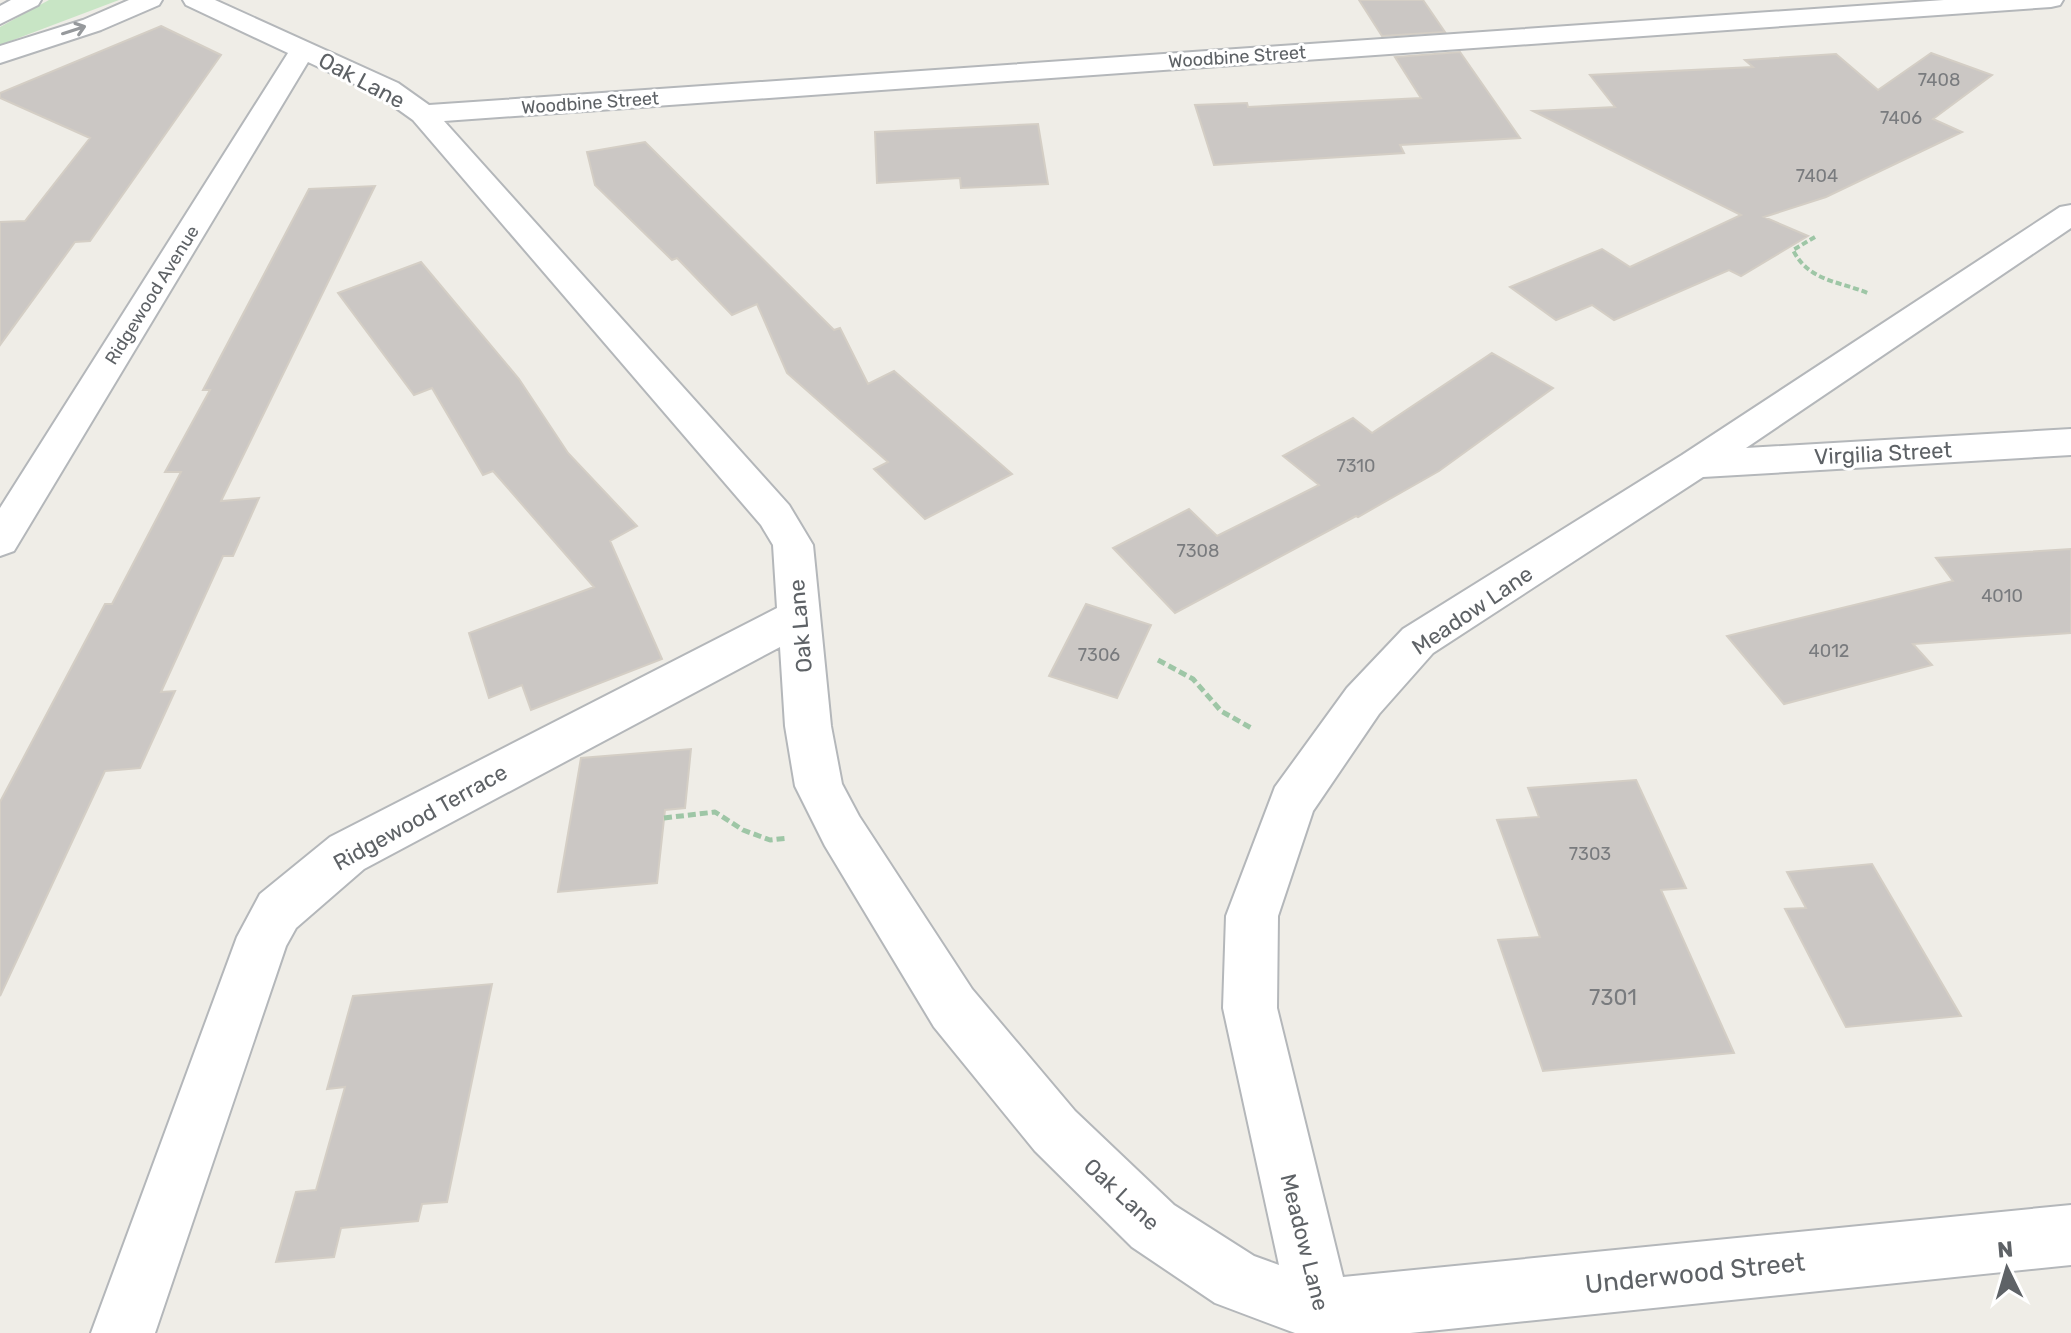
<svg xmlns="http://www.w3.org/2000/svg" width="2071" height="1333" viewBox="0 0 2071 1333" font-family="Rubik,sans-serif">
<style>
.green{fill:#c8e5c5}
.building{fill:#cbc7c4;stroke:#d4cec5;stroke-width:2}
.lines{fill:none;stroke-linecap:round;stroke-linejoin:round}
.street-casing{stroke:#b4b7ba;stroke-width:4}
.path-far1{stroke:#9ec6a6;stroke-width:4;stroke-dasharray:6 3;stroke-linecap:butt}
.path{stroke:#9ec6a6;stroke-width:5;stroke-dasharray:8 4;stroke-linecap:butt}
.street{fill:#fff;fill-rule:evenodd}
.oneway{stroke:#96999c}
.labels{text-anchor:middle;stroke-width:6;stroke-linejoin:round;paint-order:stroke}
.far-street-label{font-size:18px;fill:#5e6266;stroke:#fff}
.number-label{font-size:18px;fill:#797b7e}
.street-label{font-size:22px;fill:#5e6266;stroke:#fff}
.near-number-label{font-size:22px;fill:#797b7e}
.near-street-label{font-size:26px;fill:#5e6266;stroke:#fff}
</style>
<rect width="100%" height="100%" fill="#efede7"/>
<path class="green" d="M49,0h70l-119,45v-18z"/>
<path class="building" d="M1359,0h64l22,32 -63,4z
M161,26l60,29 -131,186 -15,1 -75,103v-123l25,-1 65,-83 -90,-40v-5z
M1460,52l60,86 -120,7 4,8 -190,12 -19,-60 52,-2 1,4 173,-9 -26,-41z
M1931,53l61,22 -59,44 29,13 -136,65 -62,20 44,19 -67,40 -12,-6 -115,50 -22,-15 -36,15 -46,-33 92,-38 28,18 111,-52 -208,-104 82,-4 -25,-32 163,-8 -8,-7 91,-6 42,36z
M1038,124l10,60 -87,4 -1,-10 -83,5 -2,-51z
M645,142l189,188 6,-2 28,56 26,-13 118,103 -87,45 -51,-50 14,-7 -101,-89 -30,-69 -25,11 -55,-57 -5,2 -77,-75 -8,-33z
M375,186l-154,315 38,-3 -26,58h-10l-62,136 14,-1 -35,77 -35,3 -105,225v-194l105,-198h7l69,-132h-16l45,-82h-7l106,-201z
M421,262l98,117 49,74 69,73 -27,15 52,118 -131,51 -9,-25 -33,13 -20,-65 125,-46 -101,-116 -10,4 -51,-87 -18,7 -76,-102z
M1492,353l61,35 -114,83 -81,46 -2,-1 -181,97 -62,-65 76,-39 28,27 102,-51 -36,-29 70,-38 19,15z
M2071,549v84l-158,11 19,21 -148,39 -57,-68 226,-55 -17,-23z
M1086,604l65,21 -34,73 -68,-22z
M691,749l-6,59 -20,2 -8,73 -99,9 23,-134z
M1636,780l50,108 -25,2 73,163 -191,18 -45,-131 42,-3 -43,-117 42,-3 -11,-29z
M1872,864l89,152 -115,11 -61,-118 21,-1 -19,-36z
M492,984l-45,218 -25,2 -4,17 -77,7 -7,29 -58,5 20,-70 20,-2 29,-103 -18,2 26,-93z"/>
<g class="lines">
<defs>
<path id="street" d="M11,0h30l-3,5 -38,19v-18z
M129,0h33l-3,5 -58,25 -101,33v-17l83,-26z
M183,0h32l183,83 31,22 1515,-105h119l-3,5 -9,2 -1607,114 345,384 24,40 18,181 11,58 17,32 113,173 103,122 99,94 80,51 25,9 -56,-257 3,-92 49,-129 72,-99 56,-59 279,-174 378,-248 11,-2v23l-325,220 325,-19v26l-368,22 -270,176 -54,61 -66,97 -35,105 -1,92 66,269 728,-72v60l-661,68h-115l-80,-30 -83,-56 -97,-96 -101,-124 -109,-181 -30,-60 -10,-60 -5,-79 -416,222 -68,59 -10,18 -131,387h-64l146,-396 23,-43 70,-57 447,-229 -4,-63 -12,-20 -348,-405 -35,-25 -70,-33 -294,489 -14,5v-48l288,-455 -102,-48z"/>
</defs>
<use href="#street" class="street-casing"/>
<path class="path-far1" d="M1815,237l-22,13c16,32 47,31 77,44"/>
<path class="path" d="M1158,660l35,19 28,32 32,18
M664,818l51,-6 28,18 27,10 18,-2"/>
<use href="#street" class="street"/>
</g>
<defs><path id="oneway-shaft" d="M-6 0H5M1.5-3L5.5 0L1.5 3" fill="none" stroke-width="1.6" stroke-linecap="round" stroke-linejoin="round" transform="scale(2)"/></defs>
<use class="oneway" href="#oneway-shaft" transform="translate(74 30) rotate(-18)"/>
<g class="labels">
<g class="far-street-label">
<text transform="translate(1237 57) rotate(-4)" y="6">Woodbine Street</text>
<text transform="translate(590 103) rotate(-4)" y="6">Woodbine Street</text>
<text transform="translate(152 295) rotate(-58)" y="6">Ridgewood Avenue</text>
</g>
<g class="number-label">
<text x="1939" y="86">7408</text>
<text x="1901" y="124">7406</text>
<text x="1817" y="182">7404</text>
<text x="1356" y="472">7310</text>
<text x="1198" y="557">7308</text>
<text x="2002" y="602">4010</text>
<text x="1829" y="657">4012</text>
<text x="1099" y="661">7306</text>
<text x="1590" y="860">7303</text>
</g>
<g class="street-label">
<text transform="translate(362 80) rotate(28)" y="8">Oak Lane</text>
<text transform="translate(1883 453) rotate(-3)" y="8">Virgilia Street</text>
<text transform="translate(1472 610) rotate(-34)" y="8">Meadow Lane</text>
<text transform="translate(800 626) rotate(-95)" y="8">Oak Lane</text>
<text transform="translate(420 817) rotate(-29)" y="8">Ridgewood Terrace</text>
<text transform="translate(1122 1194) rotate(43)" y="8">Oak Lane</text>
<text transform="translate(1305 1242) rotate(76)" y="8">Meadow Lane</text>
</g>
<g class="near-number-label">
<text x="1613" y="1005">7301</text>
</g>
<g class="near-street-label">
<text transform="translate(1695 1273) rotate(-6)" y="9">Underwood Street</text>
</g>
</g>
<g transform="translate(2007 1269) rotate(355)" stroke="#ffffff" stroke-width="6" paint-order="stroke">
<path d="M0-6L14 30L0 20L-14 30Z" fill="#5e6266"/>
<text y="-12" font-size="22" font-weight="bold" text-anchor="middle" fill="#5e6266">N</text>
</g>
</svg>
